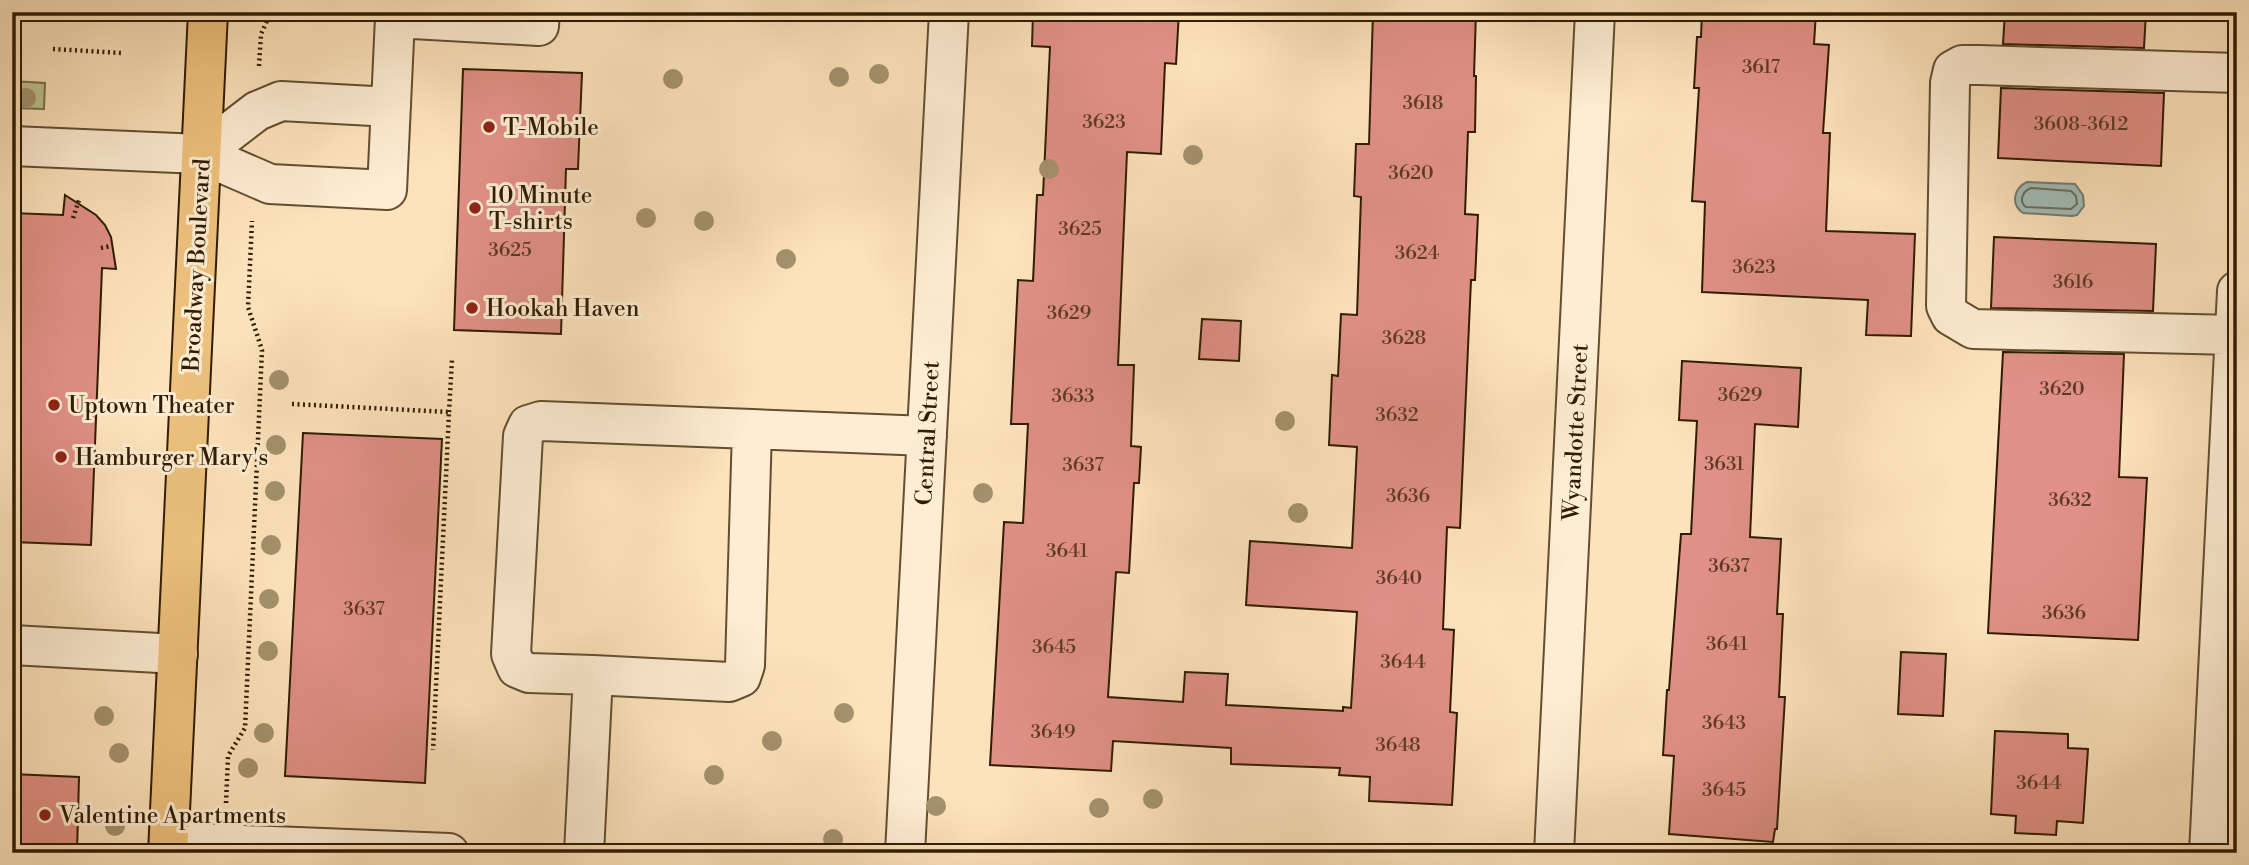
<svg xmlns="http://www.w3.org/2000/svg" width="2249" height="865" viewBox="0 0 2249 865" font-family="'Libre Bodoni',serif">
<style>
.green{fill:#c0c390;stroke:#787049;stroke-width:2}
.water{fill:#a2bdb9;stroke:#747d70;stroke-width:2}
.lines{fill:none;stroke-linecap:round;stroke-linejoin:round}
.shore{stroke:#696c5e;stroke-width:2}
.building{fill:#e09086;stroke:#301c02;stroke-width:2}
.minor-casing{stroke:#634e30;stroke-width:42}
.major-casing{stroke:#301c02;stroke-width:42}
.path{stroke:#301c02;stroke-width:4.5;stroke-dasharray:2 3.5;stroke-linecap:butt}
.minor{stroke:#feedd3;stroke-width:38}
.major{stroke:#eec27e;stroke-width:38}
.tree{fill:#a4916d}
.poi-dot{fill:#8f2418;stroke:#feedd3;stroke-width:2.5}
.labels{text-anchor:middle;stroke-width:6;stroke-linejoin:round;paint-order:stroke}
.number-label{font-size:19px;fill:#5c3923}
.poi-label{font-size:23px;fill:#301c02;stroke:#feedd3;text-anchor:start}
.street-label{font-size:23px;fill:#301c02;stroke:#feedd3}
</style>
<rect width="100%" height="100%" fill="#fde3bc"/>
<filter id="stains"><feTurbulence type="fractalNoise" baseFrequency=".00286" numOctaves="4"/><feColorMatrix values="0 0 0 0 .2 0 0 0 0 .09 0 0 0 0 .02 0 0 0 .5 -.17"/></filter>
<radialGradient id="worn" r=".72"><stop offset=".6" stop-color="#630" stop-opacity="0"/><stop offset="1" stop-color="#630" stop-opacity=".3"/></radialGradient>
<path class="green" d="M12,81l33,2 -1,26 -32,-1z"/>
<path class="water" d="M2027,182l48,2 8,11 1,11 -7,9 -5,1 -49,-3c-13,-9 -9,-25 4,-31z"/>
<g class="lines">
<path class="shore" d="M2031,188l40,3 5,5 1,8 -6,5 -45,-2c-8,-6 -3,-16 5,-19z"/>
</g>
<path class="building" d="M1033,12h146l-3,52 -11,-1 -4,91 -34,-2 -9,213h16l-3,81 10,1 -2,36h-5l-5,90 -13,-1 -8,125 75,5 2,-30 43,2 -2,31 117,6v-4l8,1 6,-96 -111,-7 4,-64 102,7 5,-101 -28,-2 3,-70 6,1 3,-62 16,1 4,-118 -7,-1 2,-52h13l4,-132h103l-2,64h2l-1,56h-7l-3,82 13,1 -3,65h-4l-11,248 -13,-1 -4,102 11,1 -4,82 7,1 -5,92 -83,-4 1,-24 -31,-2 1,-7 -109,-4v-16l-118,-7 -2,30 -121,-6 14,-243 19,1 5,-99h-17l7,-144 15,1 4,-86h6l7,-148 -18,-1z
M1702,12h114l-2,32 15,1 -6,88h7l-4,98 89,3 -4,102 -45,-1 2,-35 -166,-8 3,-90 -13,-1 7,-113h-5l3,-51h4z
M2005,12h141l-2,36 -141,-4z
M463,69l119,4 -4,96h-12l-5,165 -107,-4z
M2001,88l163,5 -3,73 -163,-8z
M65,195l31,20 9,10 6,12 5,32 -14,-1 -11,277 -79,-3v-329l51,2z
M1994,237l162,7 -3,67 -162,-3z
M1202,319l39,2 -2,40 -40,-2z
M2003,352l121,2 -5,123 28,1 -9,162 -150,-7z
M1682,361l119,7 -3,59 -43,-3 -5,113 31,2 -4,75h6l-4,83h6l-8,132h-2l-2,13 -104,-8 5,-78 -11,-1 4,-65h2l12,-156h10l6,-113 -18,-1z
M303,433l139,6 -17,344 -140,-7z
M1901,652l45,2 -3,62 -45,-2z
M1995,731l73,3v14l20,1 -5,74 -26,-2 -1,14 -41,-2 1,-17 -25,-2z
M12,774l67,3 -2,76h-65z"/>
<g class="lines">
<defs>
<path id="minor" d="M12,146l189,8 69,30 117,6 8,-172 144,8 1,-14
M201,154l56,-43 24,-10 110,6
M2235,335l-262,-6 -22,-13 -5,-10 4,-223 3,-13 9,-5h17l258,8
M12,645l166,9
M593,675l-64,-2 -12,-5 -6,-14 12,-218 5,-11 13,-4 211,8
M169,842l280,11
M584,853l9,-178 136,7 12,-5 4,-12 7,-236 175,7
M905,853l44,-841
M1554,853l41,-841
M2209,853l28,-562"/>
<path id="major" d="M168,853l40,-841"/>
</defs>
<use href="#minor" class="minor-casing"/>
<use href="#major" class="major-casing"/>
<path class="path" d="M53,49l68,4
M259,66l2,-32 10,-22
M73,218l6,-18
M101,248l10,-2
M292,404l157,8 -16,338
M449,412l3,-52
M226,803l2,-47 17,-28 17,-378 -14,-43 4,-86"/>
<use href="#minor" class="minor"/>
<use href="#major" class="major"/>
</g>
<g class="tree">
<circle cx="879" cy="74" r="10"/>
<circle cx="839" cy="77" r="10"/>
<circle cx="673" cy="79" r="10"/>
<circle cx="26" cy="98" r="10"/>
<circle cx="1193" cy="155" r="10"/>
<circle cx="1049" cy="169" r="10"/>
<circle cx="646" cy="218" r="10"/>
<circle cx="704" cy="221" r="10"/>
<circle cx="786" cy="259" r="10"/>
<circle cx="279" cy="380" r="10"/>
<circle cx="1285" cy="421" r="10"/>
<circle cx="276" cy="445" r="10"/>
<circle cx="275" cy="491" r="10"/>
<circle cx="983" cy="493" r="10"/>
<circle cx="1298" cy="513" r="10"/>
<circle cx="271" cy="545" r="10"/>
<circle cx="269" cy="599" r="10"/>
<circle cx="268" cy="651" r="10"/>
<circle cx="844" cy="713" r="10"/>
<circle cx="104" cy="716" r="10"/>
<circle cx="264" cy="733" r="10"/>
<circle cx="772" cy="741" r="10"/>
<circle cx="119" cy="753" r="10"/>
<circle cx="248" cy="768" r="10"/>
<circle cx="714" cy="775" r="10"/>
<circle cx="1153" cy="799" r="10"/>
<circle cx="936" cy="806" r="10"/>
<circle cx="1099" cy="808" r="10"/>
<circle cx="115" cy="826" r="10"/>
<circle cx="833" cy="839" r="10"/>
</g>
<g class="poi-dot">
<circle cx="489" cy="127" r="7"/>
<circle cx="475" cy="208" r="7"/>
<circle cx="472" cy="308" r="7"/>
<circle cx="54" cy="405" r="7"/>
<circle cx="61" cy="457" r="7"/>
<circle cx="45" cy="815" r="7"/>
</g>
<g class="labels">
<g class="number-label">
<text x="1761" y="73">3617</text>
<text x="1423" y="109">3618</text>
<text x="1104" y="128">3623</text>
<text x="2081" y="130">3608-3612</text>
<text x="1411" y="179">3620</text>
<text x="1080" y="235">3625</text>
<text x="510" y="256">3625</text>
<text x="1417" y="259">3624</text>
<text x="1754" y="273">3623</text>
<text x="2073" y="288">3616</text>
<text x="1069" y="319">3629</text>
<text x="1404" y="344">3628</text>
<text x="2062" y="395">3620</text>
<text x="1740" y="401">3629</text>
<text x="1073" y="402">3633</text>
<text x="1397" y="421">3632</text>
<text x="1724" y="470">3631</text>
<text x="1083" y="471">3637</text>
<text x="1408" y="502">3636</text>
<text x="2070" y="506">3632</text>
<text x="1067" y="557">3641</text>
<text x="1729" y="572">3637</text>
<text x="1399" y="584">3640</text>
<text x="364" y="615">3637</text>
<text x="2064" y="619">3636</text>
<text x="1727" y="650">3641</text>
<text x="1054" y="653">3645</text>
<text x="1403" y="668">3644</text>
<text x="1724" y="729">3643</text>
<text x="1053" y="738">3649</text>
<text x="1398" y="751">3648</text>
<text x="2039" y="789">3644</text>
<text x="1724" y="796">3645</text>
</g>
<g class="poi-label">
<text x="503" y="135">T-Mobile</text>
<text x="489" y="203">10 Minute<tspan x="489" dy="26">T-shirts</tspan></text>
<text x="486" y="316">Hookah Haven</text>
<text x="68" y="413">Uptown Theater</text>
<text x="75" y="465">Hamburger Mary's</text>
<text x="59" y="823">Valentine Apartments</text>
</g>
<g class="street-label">
<text transform="translate(196 265) rotate(-87)" y="8">Broadway Boulevard</text>
<text transform="translate(1575 432) rotate(-87)" y="8">Wyandotte Street</text>
<text transform="translate(927 433) rotate(-87)" y="8">Central Street</text>
</g>
</g>
<rect width="2249" height="865" fill="none" stroke="#fde3bc" stroke-width="42"/>
<rect x="14" y="14" width="2221" height="837" fill="none" stroke="#301c02" stroke-width="3.5"/>
<rect x="21" y="21" width="2207" height="823" fill="none" stroke="#301c02" stroke-width="2"/>
<rect width="100%" height="100%" filter="url(#stains)"/>
<rect width="100%" height="100%" fill="url(#worn)"/>
</svg>
